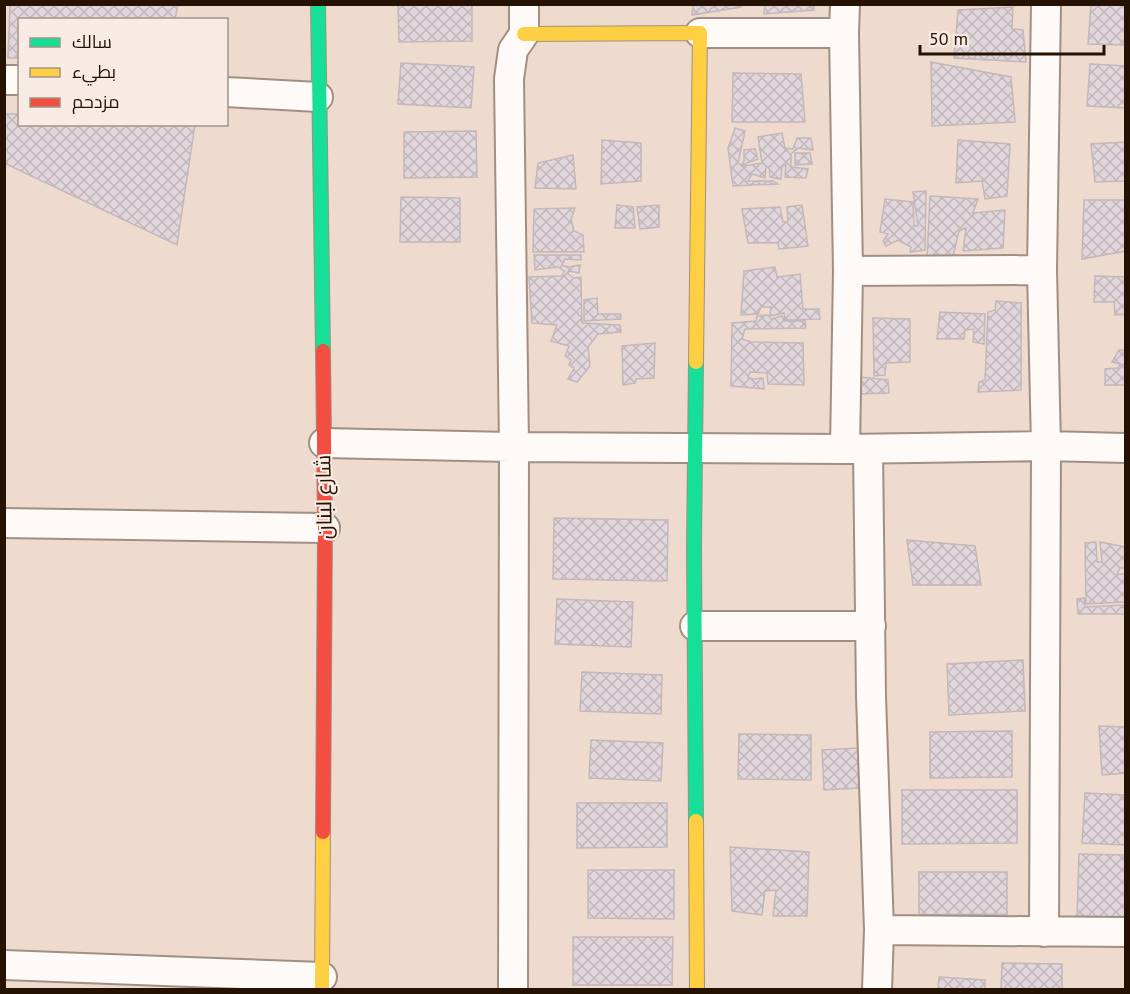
<svg xmlns="http://www.w3.org/2000/svg" width="1130" height="994" viewBox="0 0 1130 994" font-family="'PT Sans',Cairo,sans-serif">
<style>
.building{fill:url(#building-cross-hatch);stroke:#c3b7bc;stroke-width:1.5}
.lines{fill:none;stroke-linecap:round;stroke-linejoin:round}
.street-casing{stroke:#a28f82;stroke-width:32}
.fast-casing{stroke:#a28f82;stroke-width:16}
.slow-casing{stroke:#a28f82;stroke-width:16}
.jam-casing{stroke:#a28f82;stroke-width:16}
.street{stroke:#fdfaf8;stroke-width:28}
.fast{stroke:#16e098;stroke-width:14}
.slow{stroke:#ffcf43;stroke-width:14}
.jam{stroke:#f24e42;stroke-width:14}
.labels{text-anchor:middle;stroke-width:4.5;stroke-linejoin:round;paint-order:stroke}
.street-label{font-size:21px;fill:#261203;stroke:#f7ebe3}
</style>
<defs>
<pattern id="building-cross-hatch" width="8" height="8" patternUnits="userSpaceOnUse" patternTransform="scale(1.5)"><rect width="8" height="8" fill="#e1d6db"/><path d="M0 0l8 8M0 8l8-8" fill="none" stroke="#c1b7ba"/></pattern>
</defs>
<rect width="100%" height="100%" fill="#efdbcd"/>
<path class="building" d="M10,4h168l-3,16h-155v38h-12z
M398,4h74v37l-73,1z
M693,4h48v3l-49,8z
M765,4h49v6l-50,4z
M1091,4h35v41l-38,-1z
M1013,7l-1,22 11,1 3,32 -72,-4 4,-48z
M931,62l80,15 4,45 -83,4z
M401,63l73,4 -3,41 -73,-4z
M1090,64l36,2v42l-39,-2z
M733,73l68,1 4,48h-73z
M4,114h16v10h175l-18,121 -173,-82z
M735,128l10,3 -7,32 6,3 18,-3 -4,-26 24,-4 3,15 8,1 4,-11h14l2,12 -15,-2 -7,6v13l17,2 -2,9 -21,-1 1,-12 -4,1 -1,13 -11,-2 -1,-10h-3l-1,11 -13,-4 -4,7h25l5,3 -45,2 -5,-38z
M476,131l1,46 -73,1v-46z
M602,140l39,3v38l-40,3z
M958,140l52,4 -3,52 -22,3 -3,-18 -26,2z
M1126,142v39l-31,1 -4,-38z
M755,149l3,10 -16,6 2,-5v-10z
M795,153h15l2,11 -17,1z
M573,155l3,34 -41,-1 3,-25z
M926,191l-1,59 -15,2 1,-5 -13,-7 -12,6 -3,-5 5,-7 -8,-2 5,-33 28,3 1,24h4l-5,-34z
M930,196l48,3 -5,14 32,-3 -2,38 -40,3 3,-23 -7,3 -6,25 -26,2z
M401,197l59,1v44h-60z
M1084,200h42v51l-44,8z
M617,205l16,2 2,21h-20z
M659,205v22l-19,2 -3,-22z
M802,205l6,41 -29,3 -1,-6h-30l-6,-34 38,-2 3,15h5l-1,-15z
M575,208l-4,11 3,12 9,4 1,17h-51l1,-43z
M534,255h47v5l-16,-1 -3,6 6,2 12,-2 -1,8 -10,-2 -1,3 6,4 7,-1 1,46 38,2 1,7 -23,2 -10,13 2,19 -13,16 -9,-3 6,-11 -5,-3 2,-5 -6,-4 4,-10 -18,-5 6,-16 -25,-2 -3,-46 33,-1 2,-5 -6,-4 -23,3z
M775,267l2,10 23,-3 3,35h16l1,10 -35,1 -1,-7 -14,3 1,-9h-10l-3,7 -17,1 3,-44z
M1095,276l31,1v37l-11,1 -1,-13h-20z
M597,298l1,16h23v5l-37,2v-21z
M996,301l25,2v87l-43,2 1,-10 6,-2 3,-68 7,-2z
M940,312l45,2 -1,30 -11,-2 1,-13 -9,1 -1,9h-27z
M768,315l3,4 11,-3 2,5h21l1,7 -61,1 -3,10 9,3 52,1 1,42 -36,-1 -1,-11 -17,-1 -2,5 5,2 10,-1 1,11 -33,-3 1,-63 24,-2 1,-5z
M873,318l37,1v43l-24,1 -1,12 -11,1z
M655,343l-1,35 -18,1 -1,4 -12,2 -1,-39z
M1119,350h7v35h-21v-16l13,-1 2,-4 -8,-2z
M860,377l28,3 1,13 -29,1z
M554,518l114,2 -1,61 -114,-2z
M907,540l68,6 6,39h-68z
M1096,542l1,20h5l-2,-20 26,5v21h-6l-3,6h9v28l-40,2 -1,-61z
M1084,598l1,9 41,-2v9h-48l-1,-15z
M557,599l76,3 -2,45 -76,-3z
M1023,660l2,51 -76,4 -2,-51z
M582,672l80,3 -1,39 -81,-3z
M1099,726l27,1v46l-24,2z
M1012,731v46l-82,1v-46z
M739,734l72,1v45l-73,-1z
M591,740l72,3 -2,38 -72,-3z
M859,748l1,40 -36,2 -2,-40z
M902,790h115v53l-115,1z
M1085,793l41,2v50l-44,-2z
M577,803h90v44l-90,1z
M730,847l79,5 -2,64h-34l3,-26 -11,1 -3,24 -30,-4z
M1079,854l47,1v63l-49,-2z
M588,870h86v49l-86,-1z
M919,872h88v42l-88,1z
M573,937h100l-1,48h-99z
M1002,963l60,1v26h-61z
M939,977l46,3v10h-47z"/>
<g class="lines">
<defs>
<path id="street" d="M700,33h144
M4,80h16
M226,92l92,5
M848,271l194,-1
M324,443l190,4 331,2 201,-3 80,2
M845,449l3,-178 -4,-238 1,-29
M868,449l3,247 8,234 -2,60
M4,523l321,5
M695,626h176
M879,930l247,2
M1044,932l2,-486 -4,-176 4,-266
M4,965l318,12
M513,990l1,-543 -5,-368 4,-29 11,-16v-30"/>
<path id="fast" d="M318,4l5,347
M696,821l-2,-272 2,-187"/>
<path id="slow" d="M524,34l176,-1 -4,329
M696,821l1,169
M322,990l1,-158"/>
<path id="jam" d="M323,351l2,177 -2,304"/>
</defs>
<use href="#street" class="street-casing"/>
<use href="#fast" class="fast-casing"/>
<use href="#slow" class="slow-casing"/>
<use href="#jam" class="jam-casing"/>
<use href="#street" class="street"/>
<use href="#fast" class="fast"/>
<use href="#slow" class="slow"/>
<use href="#jam" class="jam"/>
</g>
<g class="labels">
<g class="street-label">
<text transform="translate(324 497) rotate(-91)" y="7">شارع لبنان</text>
</g>
</g>
<rect width="1130" height="994" fill="none" stroke="#261203" stroke-width="12"/>
<rect x="18" y="18" width="210" height="108" fill="#f7ebe3" stroke="#a39489" stroke-width="1.5"/>
<rect x="30" y="38" width="30" height="9" fill="#16e098" stroke="#a39489" stroke-width="1.5"/>
<text x="72" y="48" font-size="18" fill="#261203">سالك</text>
<rect x="30" y="68" width="30" height="9" fill="#ffcf43" stroke="#a39489" stroke-width="1.5"/>
<text x="72" y="78" font-size="18" fill="#261203">بطيء</text>
<rect x="30" y="98" width="30" height="9" fill="#f24e42" stroke="#a39489" stroke-width="1.5"/>
<text x="72" y="108" font-size="18" fill="#261203">مزدحم</text>
<path d="M920 45v9h184v-9" fill="none" stroke="#261203" stroke-width="3"/>
<text x="929" y="45" font-size="18" fill="#261203" stroke="#f7ebe3" stroke-width="4.5" paint-order="stroke">50 m</text>
</svg>
